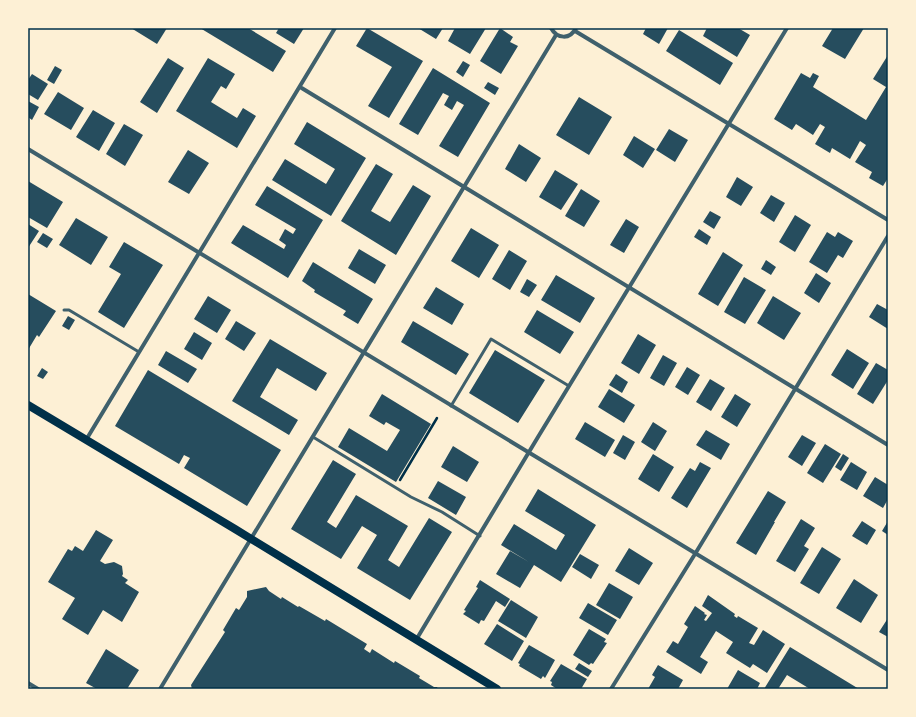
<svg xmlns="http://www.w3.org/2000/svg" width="916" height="717" viewBox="0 0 916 717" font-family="Signika,sans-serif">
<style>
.building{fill:#264d5e}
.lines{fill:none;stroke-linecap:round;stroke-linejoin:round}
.path{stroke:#003049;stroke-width:2.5}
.service{stroke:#3f606c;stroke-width:3}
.minor{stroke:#3f606c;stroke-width:4}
.secondary{stroke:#003049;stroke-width:8}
.neatline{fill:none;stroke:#003049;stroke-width:1.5}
</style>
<rect width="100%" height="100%" fill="#fdf0d5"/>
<path class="building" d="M131,28h36l-10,16z
M200,28h48l38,23 -13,21z
M279,28h25l-10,16 -18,-11z
M367,28l56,33 -34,57 -21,-12 24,-39 -36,-21z
M418,28h25l-7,11z
M455,28h31l-16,26 -22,-13z
M500,28l13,9 -3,5 8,4 -17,28 -21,-13z
M646,28h22l-9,16 -16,-10z
M707,28h31l12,7 -13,22 -34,-21z
M833,28h31l-19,31 -23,-13z
M679,30l54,33 -13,22 -54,-34z
M888,55v123l-5,8 -14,-8 3,-6 -17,-10 11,-17 -6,-4 -10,18 -18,-11 -2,5 -15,-9 10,-17 -5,-3 -7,11 -17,-11 -4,6 -18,-11 27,-46 9,5 3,-5 6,3 -6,11 53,33 20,-33 -13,-8z
M168,58l16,10 -27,45 -17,-11z
M208,58l27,16 -9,15 -5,-3 -10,16 26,16 6,-10 13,8 -19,32 -61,-37z
M463,61l7,4 -7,12 -7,-5z
M55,66l7,4 -8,14 -7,-4z
M433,68l57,35 -32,54 -19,-11 25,-41 -7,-4 -5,9 -8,-5 5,-9 -6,-3 -25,42 -19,-11z
M32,74l16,10 -10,16 -10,-6v-14z
M488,82l11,6 -4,7 -11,-7z
M58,92l26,16 -13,22 -27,-16z
M579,97l33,20 -23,38 -33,-20z
M28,101l11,6 -7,13 -4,-3z
M93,110l22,13 -16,28 -23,-14z
M307,122l59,36 -35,58 -59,-36 13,-21 41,25 9,-15 -41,-25z
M124,124l19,11 -18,31 -19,-12z
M669,129l19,11 -13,22 -19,-12z
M634,136l21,13 -12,19 -20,-13z
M519,144l22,14 -15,24 -21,-13z
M188,150l21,13 -20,31 -21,-12z
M376,164l17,10 -22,37 19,11 23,-37 18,11 -35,59 -55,-34z
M555,170l23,14 -17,26 -22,-13z
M737,177l16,10 -12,19 -15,-9z
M28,181l35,21 -16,26 -19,-11z
M267,186l56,34 -35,58 -57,-35 12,-18 41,24 2,-4 -7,-5 6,-11 8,5 3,-5 -41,-24z
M581,189l19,12 -16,26 -19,-11z
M771,195l14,8 -11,19 -14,-9z
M710,211l11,6 -7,12 -11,-7z
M795,215l16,10 -16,27 -16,-10z
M76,218l32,19 -17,28 -32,-20z
M626,219l13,8 -15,26 -14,-8z
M28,224l11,7 -11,17z
M471,228l28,17 -20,33 -28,-17z
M699,229l12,8 -4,8 -13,-8z
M827,232l8,5 3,-5 15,9 -10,17 -5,-3 -11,18 -18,-11z
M43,233l10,6 -6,9 -10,-6z
M124,242l39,23 -39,63 -26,-16 23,-38 -12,-7z
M359,249l27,16 -11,19 -27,-16z
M509,250l18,11 -17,29 -18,-11z
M723,252l20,13 -25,41 -20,-12z
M766,260l10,7 -5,8 -10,-6z
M313,262l60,37 -15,25 -15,-9 3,-4 -32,-19 1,-2 -13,-9z
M816,273l15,10 -12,20 -15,-10z
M556,275l39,23 -15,25 -39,-23z
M744,277l22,13 -21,34 -21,-12z
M527,279l10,6 -8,12 -9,-5z
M436,287l28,17 -12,21 -29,-17z
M28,294l28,17 -17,26 -2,-2 -9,15z
M208,296l23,14 -14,23 -23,-14z
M773,296l28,17 -17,27 -27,-17z
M877,304l11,6v19l-19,-12z
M537,310l37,22 -14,22 -36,-22z
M68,316l7,4 -6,10 -7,-4z
M236,321l20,12 -12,18 -19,-12z
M413,321l56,33 -13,21 -55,-33z
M194,332l18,11 -10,17 -18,-11z
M638,334l18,11 -17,29 -18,-11z
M270,339l57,34 -11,18 -39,-23 -17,29 38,23 -9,15 -57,-34z
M847,349l22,14 -16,26 -22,-14z
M495,350l50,30 -27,43 -49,-30z
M166,351l31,18 -9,14 -30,-18z
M663,355l14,8 -13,23 -14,-8z
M876,363l12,7v10l-15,24 -16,-10z
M687,367l13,8 -12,20 -13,-8z
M42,368l6,4 -5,7 -6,-3z
M148,370l133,80 -34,56 -63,-38 6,-10 -6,-3 -5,9 -64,-38z
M616,374l12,8 -6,11 -13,-8z
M710,379l15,9 -14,23 -15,-9z
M609,389l26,16 -11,18 -26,-16z
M382,394l49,30 -35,58 -58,-35 11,-19 38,23 13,-21 -14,-8 -2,3 -15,-9z
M735,394l16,10 -14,23 -16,-10z
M585,422l30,18 -10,17 -30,-18z
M653,422l14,9 -12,20 -14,-9z
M706,430l24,14 -9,16 -25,-15z
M623,435l12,7 -10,18 -12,-7z
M802,435l14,8 -14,23 -14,-9z
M825,444l16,10 -18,29 -16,-10z
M453,446l26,16 -12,20 -26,-15z
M653,454l21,13 -15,25 -21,-13z
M843,454l6,4 -8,13 -6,-4z
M333,460l23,14 -29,48 9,6 20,-33 52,31 -20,34 11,7 30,-49 23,14 -42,68 -53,-32 20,-33 -15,-9 -21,33 -50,-30z
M700,462l11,6 -24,40 -16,-10 19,-30 5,3z
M851,462l16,10 -10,18 -17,-10z
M875,477l13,8v14l-5,9 -20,-12z
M438,481l28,16 -10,18 -28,-17z
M538,489l58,36 -35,57 -27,-17 -14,23 -24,-14 14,-23 19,11 -28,-17 13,-21 42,26 9,-15 -40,-24z
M768,491l18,11 -12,20h1l-19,33 -20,-12z
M801,519l14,9 -11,18 5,3 -14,23 -19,-11z
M862,521l14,9 -9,15 -15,-9z
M888,521v14l-6,-4z
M96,530l17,10 -13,21 5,3 9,-2 8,4 1,8 -1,2 6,4 -3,3 14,9 -17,30 -19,-12 -15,25 -26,-16 13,-21 -27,-16 20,-33 4,2 3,-5 8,5z
M822,547l19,12 -22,35 -19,-11z
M629,548l24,15 -14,22 -24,-14z
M580,554l19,11 -8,14 -19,-12z
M854,579l24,16 -17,28 -25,-15z
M480,580l30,19 -5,8 -9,-6 -12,20 -3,-1 -2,4 -16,-10 3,-3 -2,-1 14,-22 -2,-1z
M609,583l24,14 -13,22 -24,-14z
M266,587l3,4 12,8 1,-2 16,10 1,-1 26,15 1,-2 41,25 -3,5 6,4 2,-4 22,14 1,-2 25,15 -1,2 15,9h3l1,2h-246l-1,-4 34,-53 -2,-2 13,-22 3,2 8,-13v-6z
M708,595l27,19 -1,2 3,2 1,-2 20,12 -9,15 5,2 9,-15 22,14 -18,29 -14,-9 -3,4 -24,-15 7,-11 -17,-11 -16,26 8,5 -7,12 -35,-22 7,-11 5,3 10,-17 -4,-3 11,-18 10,7 -1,1 3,1 -3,5 2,1 6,-8 -10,-7z
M511,600l27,17 -12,21 -28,-17z
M588,603l29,17 -9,15 -29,-17z
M888,618v19l-9,-5z
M497,624l27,17 -12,20 -28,-17z
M589,629l17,10 -2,3 3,1 -14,21 -2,-1 -2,2 -16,-10z
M529,645l26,15 -10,18 -2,-2 -2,3 -22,-13 1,-2 -2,-1z
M790,647l69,42h-49l-23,-14 -9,14h-14z
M106,649l33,21 -12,19h-30l-11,-6z
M579,663l13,8 -4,6 -13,-8z
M561,664l26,15 -6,10h-24l-6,-4 1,-3 -2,-1z
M658,665l25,15 -5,9h-30l7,-12 -3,-2z
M738,670l22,13 -3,6h-30z"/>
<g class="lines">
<path class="path" d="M400,480l37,-62"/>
<path class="service" d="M64,310h5l70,42
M451,406l40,-67 78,47
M313,437l98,60 31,15 38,24"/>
<path class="minor" d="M551,28c6,11 19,12 25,0
M575,31l313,189
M300,87l588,358
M28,149l860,521
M86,440l249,-412
M416,640l122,-203 249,-409
M28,683l10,6
M160,689l396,-654
M611,689l84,-135 193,-318"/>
<path class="secondary" d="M28,405l207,124 262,160"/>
</g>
<rect width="916" height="717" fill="none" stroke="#fdf0d5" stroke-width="58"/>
<rect x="29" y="29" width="858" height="659" class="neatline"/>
</svg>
